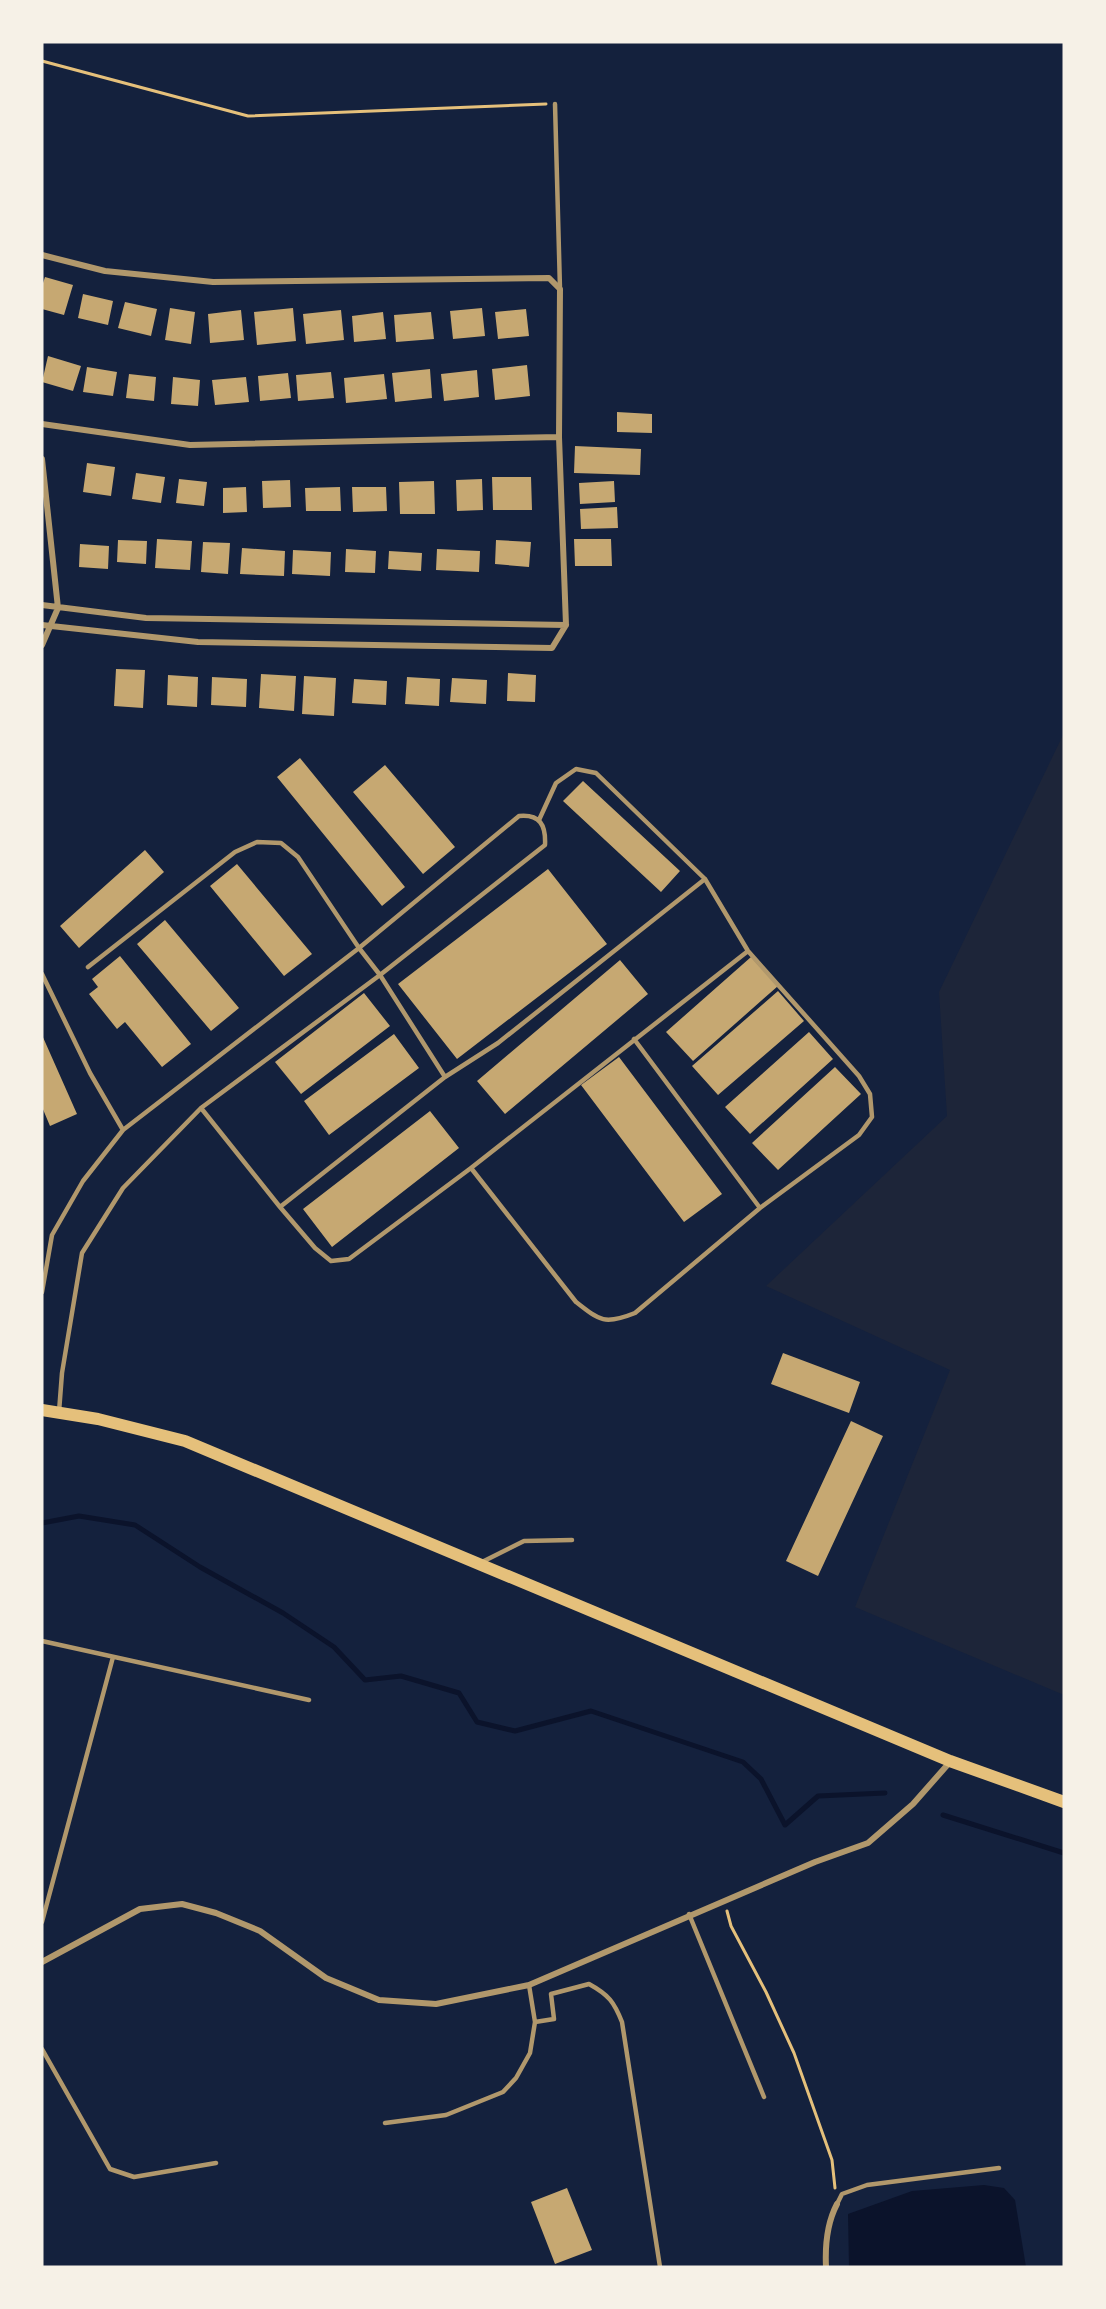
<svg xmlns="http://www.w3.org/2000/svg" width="1106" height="2309" viewBox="0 0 1106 2309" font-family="Commissioner,sans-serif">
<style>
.green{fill:#1d2539}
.water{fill:#0b132b}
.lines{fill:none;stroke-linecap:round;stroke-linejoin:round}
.stream{stroke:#0b132b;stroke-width:5}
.building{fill:#c6a872}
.path{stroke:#e5c07b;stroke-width:3}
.service{stroke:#b1986c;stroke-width:4.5}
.minor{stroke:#b1986c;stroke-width:6}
.secondary{stroke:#e5c07b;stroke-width:12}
</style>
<rect width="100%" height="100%" fill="#14213d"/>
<path class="green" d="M1064,733v962l-209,-88 95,-237 -184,-84 181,-170 -8,-124z"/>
<path class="water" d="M984,2185l20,3 11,12 11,67h-177l-1,-53 64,-23z"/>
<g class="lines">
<path class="stream" d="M42,1523l37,-7 56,9 65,42 83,46 51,34 31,33 36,-4 58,17 18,29 38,9 76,-20 152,51 18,17 24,46 33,-29 67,-3
M943,1815l121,38"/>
</g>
<path class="building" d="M45,277l28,8 -9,30 -22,-6v-23z
M83,294l30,7 -5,24 -30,-7z
M125,302l32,7 -6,27 -33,-8z
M170,308l25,4 -4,32 -26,-4z
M293,308l3,33 -39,4 -3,-33z
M482,308l3,28 -32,3 -3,-28z
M526,309l3,27 -31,3 -3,-27z
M241,310l3,30 -34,3 -2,-29z
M341,310l3,30 -38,4 -3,-30z
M383,312l3,27 -32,3 -2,-26z
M431,312l3,27 -38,3 -2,-27z
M48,356l33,10 -8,25 -31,-9z
M527,365l3,31 -35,4 -3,-31z
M87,367l30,5 -4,24 -30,-4z
M430,369l2,29 -37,4 -3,-29z
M477,370l2,27 -35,4 -3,-27z
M331,372l3,26 -36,3 -2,-26z
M288,373l3,25 -31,3 -2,-25z
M129,374l27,3 -2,24 -28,-3z
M384,374l3,25 -41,4 -2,-25z
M173,377l27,3 -2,26 -27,-2z
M246,377l3,25 -34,3 -3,-25z
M617,412l35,2v19l-35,-1z
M575,446l66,3 -1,26 -66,-2z
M87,463l28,4 -4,29 -28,-4z
M136,473l29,4 -4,26 -29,-4z
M492,477h39l1,33h-39z
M179,479l28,3 -3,24 -28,-3z
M482,479l1,31 -26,1 -1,-31z
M290,480l1,27 -28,1 -1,-27z
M434,481l1,33h-35l-1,-32z
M614,481l1,21 -35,2 -1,-21z
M246,487l1,25 -24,1v-25z
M340,487l1,24h-35l-1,-23z
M352,487h34l1,24 -34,1z
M617,507l1,21 -37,1 -1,-20z
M157,539l35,2 -2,29 -35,-2z
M574,539h37l1,27h-37z
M118,540l29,1 -1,23 -29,-2z
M496,540l35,2 -2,25 -34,-3z
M203,542l27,1 -2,31 -27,-2z
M80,544l29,2 -1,23 -29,-2z
M242,548l43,3 -1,25 -44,-2z
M346,549l30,2 -1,22 -30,-1z
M437,549l43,2 -1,21 -43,-2z
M293,550l38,2 -1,24 -38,-2z
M389,551l33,2 -1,18 -33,-2z
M116,669l29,1 -2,38 -29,-2z
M508,673l28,2 -1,27 -28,-1z
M261,674l35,2 -2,35 -35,-3z
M168,675l30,2 -1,30 -30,-2z
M304,676l32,2 -2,38 -32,-2z
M212,677l35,2 -1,28 -35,-2z
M407,677l33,2 -1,27 -34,-2z
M452,678l35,2 -1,24 -36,-2z
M354,679l33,2 -1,24 -34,-2z
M300,758l105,129 -23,19 -105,-129z
M385,765l70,82 -32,27 -70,-82z
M583,781l97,90 -19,21 -98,-91z
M145,850l19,22 -85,76 -19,-22z
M237,864l75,90 -28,22 -74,-90z
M548,869l59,75 -150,115 -59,-75z
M165,920l74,88 -28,23 -74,-87z
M120,956l71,88 -29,23 -37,-45 -8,7 -28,-35 9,-7 -6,-8z
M751,957l27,29 -85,75 -27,-29z
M620,960l28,34 -143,120 -28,-33z
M778,991l26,30 -86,74 -26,-29z
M364,993l26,33 -89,68 -26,-32z
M809,1032l24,27 -83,75 -25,-27z
M394,1034l25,34 -90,67 -25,-34z
M42,1035l35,79 -27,12 -8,-19z
M619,1057l103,137 -38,28 -103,-137z
M835,1067l26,27 -83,76 -26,-27z
M430,1111l29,37 -127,99 -29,-38z
M783,1353l77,29 -11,31 -78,-29z
M851,1421l32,15 -65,140 -32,-15z
M567,2188l25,62 -37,14 -24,-62z"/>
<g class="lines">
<path class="path" d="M42,61l206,55 298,-12
M727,1911l4,15 35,66 28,61 38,107 3,28"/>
<path class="service" d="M555,104l5,185
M705,879l-207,164 -53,34 -165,130 35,41 16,13 18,-2 122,-91 277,-217
M88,967l147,-115 22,-10 24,1 17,14 61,91 21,27 65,102
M42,974l48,99 33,57
M634,1039l126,169
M201,1108l79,99
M471,1168l105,134c24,19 29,23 59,11l125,-105 99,-73 13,-18 -2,-23 -11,-18 -111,-125 -43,-72 -109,-106 -20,-4 -20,14 -17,37
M42,1292l10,-57 31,-54 40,-51 236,-182 160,-132c21,-2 27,9 26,29l-165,130 -179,133 -78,80 -41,65 -20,120 -3,39
M480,1563l44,-22 48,-1
M42,1641l267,59
M689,1914l75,183
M42,1922l71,-265
M535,2022l19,-3 -3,-25 38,-10c20,11 25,18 33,38l38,245
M42,2049l68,120 24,8 82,-14
M385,2123l61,-8 57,-23 13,-14 14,-25 5,-31 -6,-37
M837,2204l5,-10 25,-9 132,-17"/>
<path class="minor" d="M42,255l63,16 108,11 336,-4 11,11 -1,148 7,188
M42,424l148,21 369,-8
M42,459l16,149 -16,37
M42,605l104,13 420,7
M42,625l156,17 354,6 14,-23
M42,1962l98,-53 42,-5 34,9 44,18 66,47 53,22 57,4 93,-19 286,-123 53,-19 45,-39 37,-42
M826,2267c-1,-21 1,-44 11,-63"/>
<path class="secondary" d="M42,1410l56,9 87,22 765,320 114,41"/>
</g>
<rect width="1106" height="2309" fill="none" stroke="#f6f1e7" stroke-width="87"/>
</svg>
